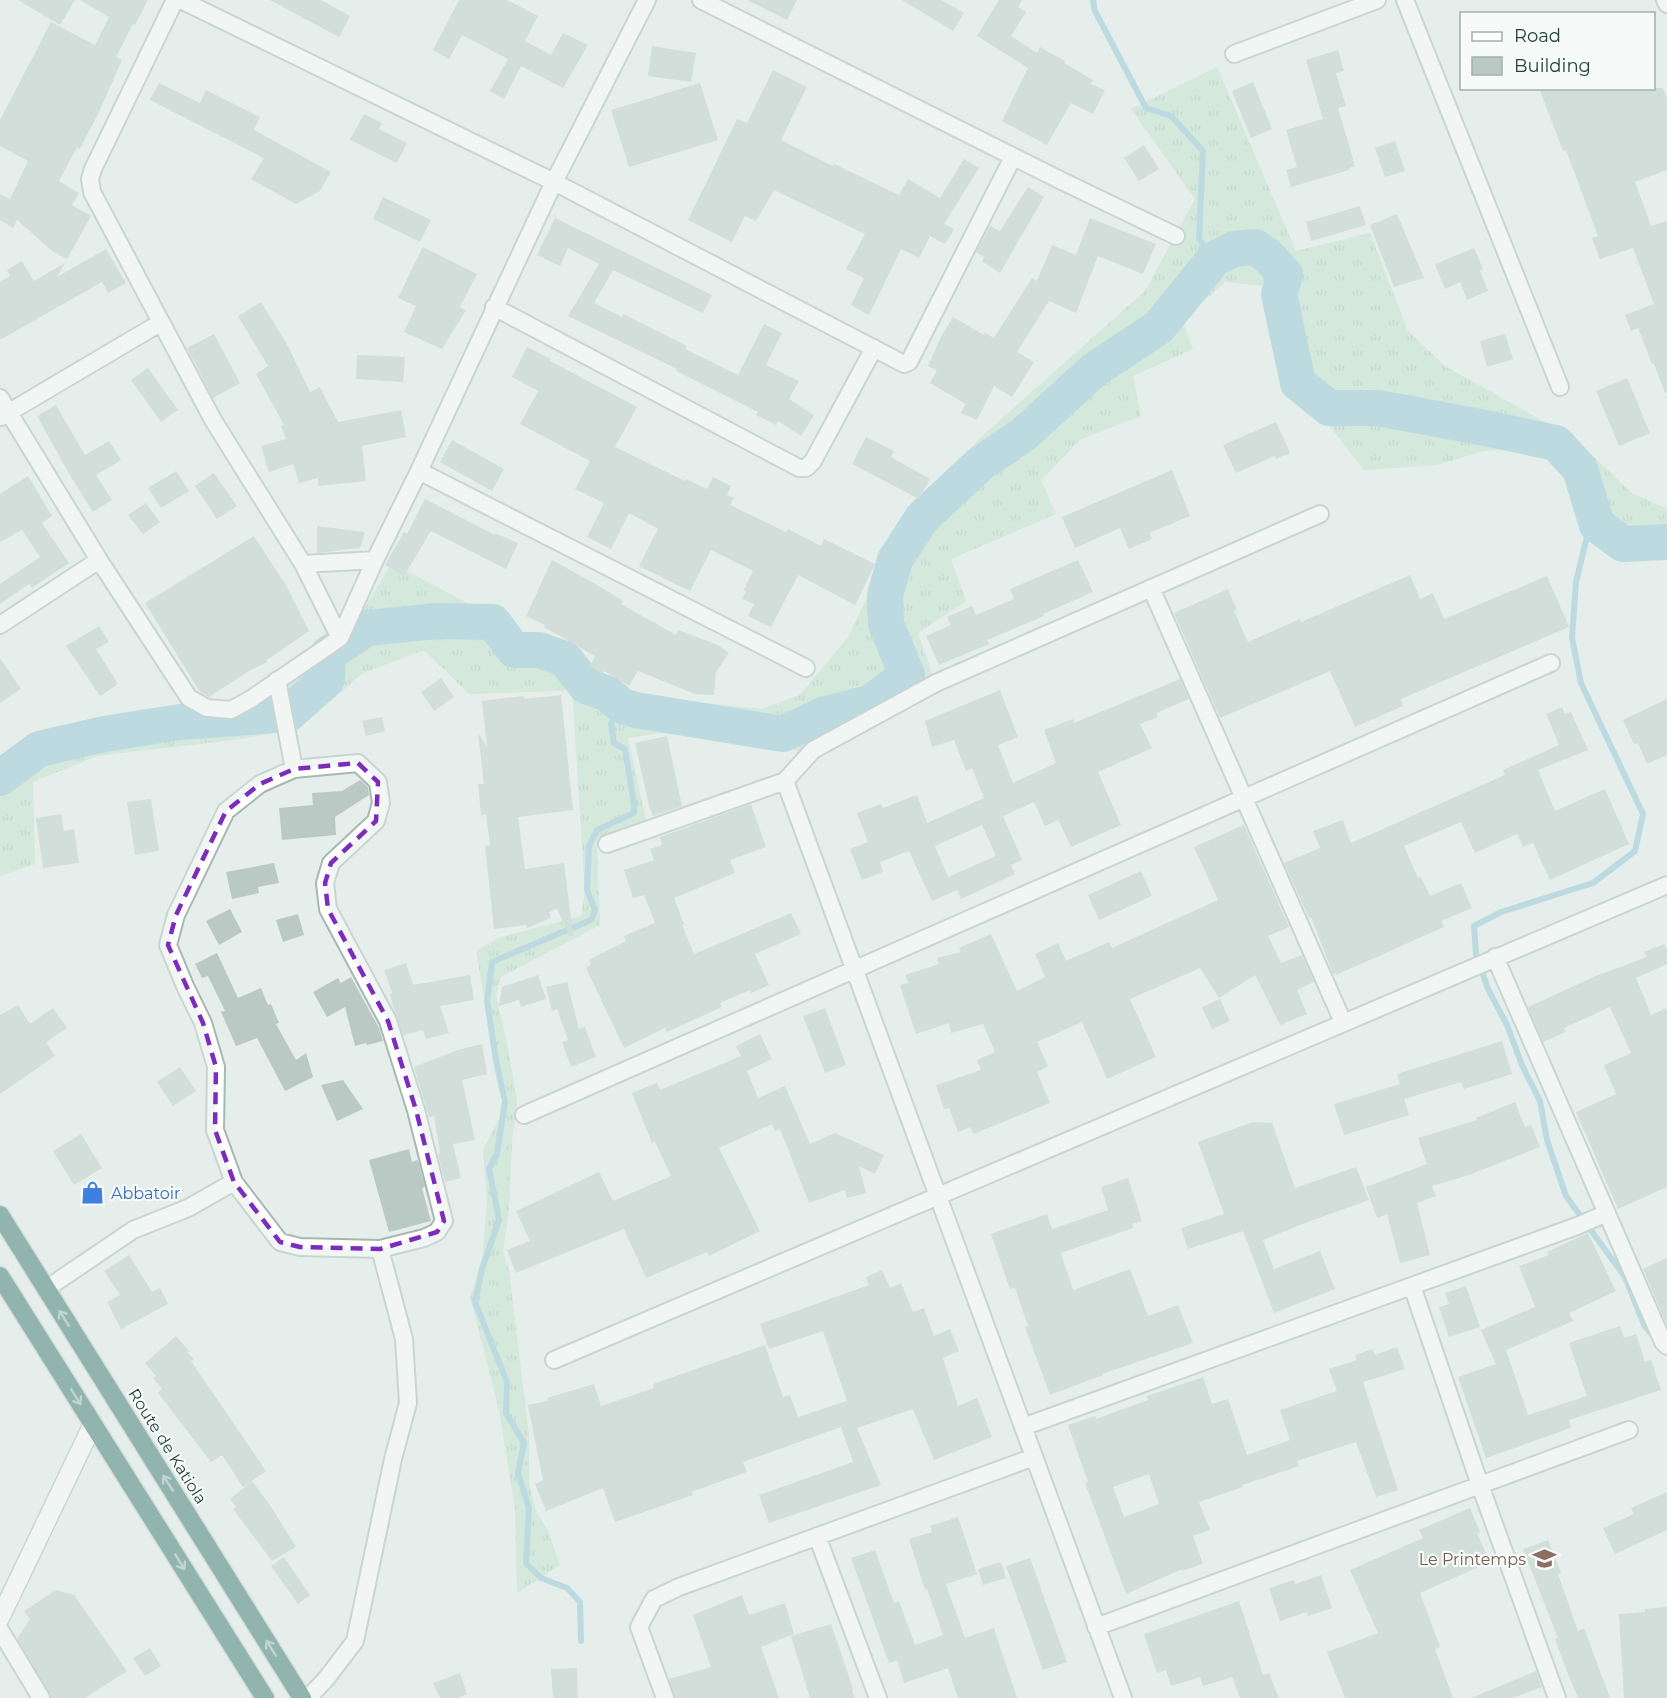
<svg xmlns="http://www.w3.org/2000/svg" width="1667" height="1698" viewBox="0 0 1667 1698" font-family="Montserrat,sans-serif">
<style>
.grass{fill:url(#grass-tufts)}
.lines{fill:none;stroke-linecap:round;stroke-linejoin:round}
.stream{stroke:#8dc2d3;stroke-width:6}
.river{stroke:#8dc2d3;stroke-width:36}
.building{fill:#bac9c4;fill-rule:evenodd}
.street-casing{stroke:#a7b7b3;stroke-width:20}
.secondary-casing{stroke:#a3bab4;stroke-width:21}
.highway-casing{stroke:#c1cac8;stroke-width:21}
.street{stroke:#fff;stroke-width:16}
.secondary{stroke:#fff;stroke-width:18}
.highway{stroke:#2e6e66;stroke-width:18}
.oneway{stroke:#92b4af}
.marked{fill:none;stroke:#7b2cbf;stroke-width:4.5;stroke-dasharray:12 8;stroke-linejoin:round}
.labels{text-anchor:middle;stroke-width:4.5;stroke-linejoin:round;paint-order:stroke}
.shop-label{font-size:16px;fill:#366cbe;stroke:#f6faf8;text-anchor:start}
.street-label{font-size:16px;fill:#23413b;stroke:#f6faf8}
.education-label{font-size:16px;fill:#785e54;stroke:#f6faf8;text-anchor:end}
</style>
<defs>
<pattern id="grass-tufts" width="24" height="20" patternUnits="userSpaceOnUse" patternTransform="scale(1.5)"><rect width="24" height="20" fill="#bedfca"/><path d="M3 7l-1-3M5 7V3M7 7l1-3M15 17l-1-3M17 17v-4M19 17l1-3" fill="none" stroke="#a3c1ae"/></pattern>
</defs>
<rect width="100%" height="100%" fill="#e5eeeb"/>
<path class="grass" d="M1217,67l79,184 74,-18 38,98 37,35 130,73 57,54 35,16v45l-13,1 -24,-18 -31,-36 -42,-38 -32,-15 -42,3 -46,14 -73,5 -49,-62 -24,-36 -14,-65 -14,-21 -38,-4 -43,39 11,28 -60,27 8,40 -60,23 -40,41 15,34 -105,45 15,42 -48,32 16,46 -134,72 -131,-19 -41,6 18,82 -49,27 3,78 -99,52 -5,18 12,53 9,53 -5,40 -3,71 -6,39 6,20 20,164v47l6,27 13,22 12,34 -43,28 -2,-85 -16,-98 -29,-113 12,-37 5,-58 -4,-52 21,-40 -28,-159 22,-13 83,-22 4,-24 -13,-203 -12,2 -91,3 -45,-44 -61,23 -63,55 -58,11 -145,17 -64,26 2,82 -35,12v-110l78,-40 168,-15 92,-60 54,-88 251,133 118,13 39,-14 48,-58 59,-121 74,-79 164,-146 50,-92 -64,-90z"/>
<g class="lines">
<path class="stream" d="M1093,0l2,11 51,97 25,8 32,35 -4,88 15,20
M1593,512l-17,70 -4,56 9,45 62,131 -8,37 -42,32 -92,29 -27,14 2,28 12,35 19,36 15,40 18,36 7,39 19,56 59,81 19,48 9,11
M581,1641l-1,-39 -13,-14 -26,-10 -15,-15 3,-55 -11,-35 6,-30 -18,-30 1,-31 -32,-80 7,-33 17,-49 -10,-51 8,-15 8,-53 -9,-40 -9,-60 5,-39 99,-42 4,-10 -8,-20 2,-44 8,-16 37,-17v-9l-9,-55 -11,-6 -3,-19 11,-18"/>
<path class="river" d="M0,778l39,-29 65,-15 76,-12 108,-8 39,-35 1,-25 39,-26 69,-7 57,1 21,28h25l26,9 21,27 22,8 14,12 14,4 147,24 42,-20 45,-11 37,-28 -21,-51 -1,-29 10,-35 27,-42 58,-54 44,-30 70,-64 65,-43 55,-68 20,-10 21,-2 14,10 16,18 -6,19 19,89 31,25h49l97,18 81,17 24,26 17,56 26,19 44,-2"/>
</g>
<path class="building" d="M18,0h57l-15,25z
M80,0h68l-13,25 -2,-1 -17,33 6,3 -24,54 -18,35 -3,-2 -18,34 20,12 -7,12 19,11 -24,43 -15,-8 -35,-31 -4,8 -13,-8v-26l10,5 18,-38 -28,-15v-26l51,-98 44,23 14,-28z
M270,0h51l29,16 -11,21z
M459,0h48l31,16 -13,25 26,14 12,-22 25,12 -25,43 -42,-22 -17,33 -14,-8 18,-32 -46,-24 -13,24 -16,-9z
M747,0h50l-10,20z
M902,0h39l23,13 -11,18z
M999,0h23l-4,7 8,5 -15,24 26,17 3,-6 25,14 -1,2 29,17 -2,4 14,6 -12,24 -22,-11 -24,42 -45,-24 26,-53 -51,-32z
M652,46l44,7 -5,29 -43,-6z
M1338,50l6,21 -8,2 10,33 -8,2 17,58 -6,2v2l-58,17 -5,-17 11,-3 -11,-37 37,-11 -17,-59z
M773,70l34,17 -26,53 52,26 1,-2 65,31 9,-16 32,19 24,-39 15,9 -35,56 10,5 -9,15 -15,-8 -11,22 -18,-9 -32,66 -18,-10 13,-27 -18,-9 19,-35 -91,-44 -18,31 -11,-5 -13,26 -44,-22 49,-101 10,4z
M1253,82l19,47 -21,9 -19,-47z
M159,83l41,20 6,-13 54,27 -6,13 77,42 -11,19 -24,13 -45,-25 13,-21 -114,-58z
M700,83l18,57 -89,27 -18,-57z
M1539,88h124l4,11v71l-32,12 16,44 16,-5v172h-2l-11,-29h-2l-14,-36 -7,3 -6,-16 29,-11 -21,-56 -33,11 -8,-21 6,-2 -32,-86 -3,1z
M364,114l18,9 -3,6 28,14 -10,20 -47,-23z
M1395,141l10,30 -20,6 -10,-29z
M1144,145l15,24 -20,12 -15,-23z
M1028,187l16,10 -44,76 -18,-12 2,-4 -8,-5 14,-26 10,5z
M383,197l48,23 -11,22 -47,-23z
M1360,206l6,19 -55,16 -5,-19z
M1397,214l27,64 -30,9 -24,-62z
M555,218l157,77 -9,18 -90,-43 -19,33 28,14 1,-3 64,32 -2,3 53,26 26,-51 18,9 -16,32 33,16 -10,18 25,16 -13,21 -23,-15 -2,4 -20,-10 2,-3 -82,-41 1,-2 -109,-53 31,-52 -31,-16 -8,18 -23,-11z
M1090,218l66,26 -13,30 -45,-18 -22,57 -27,-12 -32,51 17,10 -22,35 -18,-11 -17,34 -16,-7 5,-9 -36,-21 7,-12 -9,-5 13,-29 12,-20 31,18 1,-2 9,5 38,-60 5,3 15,-36 24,10z
M423,247l54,27 -17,33 6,3 -24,39 -38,-17 12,-26 -18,-8z
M1474,248l9,21 -3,2 8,20 -21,9 -7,-18 -15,7 -10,-25z
M106,249l20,34 -18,10 -6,-11 -102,58v-58l10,-6 -3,-6 15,-9 12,20 31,-18 -8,14z
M261,302l27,44 22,46 10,-5 18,35 63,-12 5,27 -44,9 4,35 -48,5v-8l-19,5 -6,-19 -24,8 -8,-26 25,-7 -5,-13 3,-1 -28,-51 12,-8 -30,-50z
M214,334l26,49 -27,15 -26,-50z
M1505,334l8,25 -26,8 -7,-26z
M527,347l24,12 -1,2 87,46 -22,40 70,34 1,-2 21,10 6,-12 18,9 -4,9 7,3 -4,7 56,27 2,-3 33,17 3,-7 51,25 -20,41 -57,-30 -27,52 -23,-11 6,-12 -12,-5 4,-8 -2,-1 9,-19 -42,-21 -21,41 -51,-25 19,-37 -14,-8 -15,-8 -18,36 -24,-12 17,-34 -29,-14 15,-28 -70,-37 18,-33 -26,-14z
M357,355l48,2 -2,25 -47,-3z
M148,368l30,42 -17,12 -30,-42z
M1627,378l23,55 -31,13 -23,-55z
M56,405l29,50 24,-14 12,19 -25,15 16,25 -19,12 -22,-35 -34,-61z
M1276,422l14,31 -14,6 -1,-3 -39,17 -13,-28z
M866,437l28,14 -3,6 39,22 -11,20 -67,-35z
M452,440l52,29 -12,22 -52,-29z
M1172,470l18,46 -41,17 3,6 -23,10 -9,-21 -45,20 -13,-31z
M176,471l13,20 -28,17 -13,-20z
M214,473l23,33 -20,13 -22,-33z
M28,476l24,40 -10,7 27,40 -37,25 -3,-4 -29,20v-20l40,-27 -18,-27 -22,12v-48z
M425,499l70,36v-2l23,10 -12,26 -75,-38 -27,45 -19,-11 19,-33 3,2z
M146,503l14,19 -17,12 -15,-19z
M317,526l48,6 -5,16 -43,5z
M254,536l33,51 22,44 -42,29v2l-18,9 -40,26 -9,-5 -55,-89z
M552,560l47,26 24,15 -2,3 55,31 2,-5 40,15 11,8 -13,19 -2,23 -19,-1 -57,-23 -9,15 -25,-15 -1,3 -13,-8 5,-10 -51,-29 1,-2 -19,-9z
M1078,560l15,32 -50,22 1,2 -57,24 2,4 -50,21 -13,-29 25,-11 -4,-8 25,-11 4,9 38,-16 -4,-10z
M1410,575l10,24 13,-6 11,26 103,-43 22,51 -168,72 2,7 -48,21 -25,-56 -110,47 -46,-105 54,-24 9,21 -3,1 14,31 52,-23 1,3z
M99,626l10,16 -13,7 22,35 -18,12 -34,-50z
M0,658l21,31 -21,14z
M441,678l13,19 -20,14 -13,-19z
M1180,679l9,20 -33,14 2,4 -18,7 12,24 -54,24 23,53 -50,22 -13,-27 -13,6 -11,-24 -31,14 19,44 -11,5 4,9 -54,25 -4,-9 -25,11 -23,-50 -29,11 3,10 -21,8 -12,-31 18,-7 -11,-29 24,-9 2,4 34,-13 10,28 57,-25 -12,-30 -6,3 -12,-31 -22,7 -7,-26 75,-31 18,47 -20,8 15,38 43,-20 -12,-33 29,-11 1,4zM982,825l14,31 -48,21 -13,-31z
M561,695l12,115 -55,7 7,52 39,-6 9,72 -3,1 -13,-27 -8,3 2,6 -24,10 -1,-3 -32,4 -9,-83 5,-1 -4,-31 -5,1 -3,-31h6l-6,-51 9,14 -5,-46 41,-5 2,3z
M1667,699v56l-20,9 -9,-21 -4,1 -11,-24z
M1562,707l3,7 6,-2 17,38 -50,20 17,41 50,-22 24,55 -79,36 -17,-37 -10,4 -6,-13 -42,19 -14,-31 -57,24 14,32 3,-1 9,19 31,-13 11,25 -31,13 3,6 -108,48v-2l-3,1 -22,-57 -2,1 -25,-55 36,-15 -7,-17 30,-11 8,23 154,-68 -2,-5 56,-25 -13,-31z
M382,717l3,14 -19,5 -4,-15z
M667,736l15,70 -29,10 -2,-6h-1l-15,-67z
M360,780l8,7 1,8 -34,22 1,18 -54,5 -3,-32 34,-3 -1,-12 30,-2z
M151,799l8,52 -24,4 -8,-53z
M751,804l15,43 -36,13 5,13 -61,25 10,26 -2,1 12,29 97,-41 10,21 -46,20 14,31 -18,8 -1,-3 -30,13 2,4 -55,25 -2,-4 -41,20 -38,-80 5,-4 -2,-4 37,-19 -2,-5 31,-13 -11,-28 -11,3 -9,-28 30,-10 -4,-11 12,-4 -2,-8z
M61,814l3,17 10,-2 5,34 -36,5 -7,-50z
M1244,825l45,102 -21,9 13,27 21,-8 12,27 -17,8 10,24 -27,11 -25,-50 -36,23 -19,-30 -70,31 26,58 -49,22 -25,-57 -45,20 11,24 -11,6 13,31 -77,31 -2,-7 -13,5 -9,-24 -5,1 -8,-24 45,-15 -4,-10 18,-8 -12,-28 -32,9 -2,-10 -33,11 -16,-49 8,-2 -3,-8 34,-11 -2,-6 24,-6 -2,-4 32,-14 26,57 28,-14 -10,-23 23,-11 8,18 43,-19 3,6 106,-48 -24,-53z
M274,863l5,20 -21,4 1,6 -27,6 -6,-27z
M1141,871l11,25 -53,24 -11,-25z
M230,909l12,23 -23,13 -13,-24z
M298,914l6,21 -21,7 -7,-22z
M1664,944l3,6v14l-31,14 15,37 16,-7v179l-49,22 -42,-97 40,-18 -12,-29 27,-12 -21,-46 -46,21 2,4 -23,10 -15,-35 68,-31 51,-19 -3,-5z
M217,953l21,45 23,-10 7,17 3,-1 8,19 -3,1 20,36 10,-7 7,24 -28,14 -28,-53 -21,8 -15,-34 4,-1 -17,-35 -6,2 -7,-14z
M406,963l7,22 57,-10 4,25 -34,6 9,27 -23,6 -3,-9 -20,5 -9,-25 -4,-16 2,-1 -8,-23z
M538,975l8,24 -25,8 -2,-7 -20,6 3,-19z
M351,977l28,51 4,13 -16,4 -1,-2 -11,3 -10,-39 -18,10 -14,-25 25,-14 3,5z
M567,982l12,47 6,-2 11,30 -25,10 -9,-25 6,-2 -11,-31 -5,2 -6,-24z
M1220,999l10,22 -18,8 -10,-22z
M18,1005l12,19 23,-16 14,20 -21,14 9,14 -55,38v-79z
M825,1008l21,57 -21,8 -22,-57z
M760,1034l12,25 -25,12 11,27 27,-12 25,58 25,-11 49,22 -9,19 -16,-8 7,27 -19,5 -2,-8 -36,13 -29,-74 -5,2 -3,-7 -53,24 41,83 -51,25 -2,-4 -61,26 -22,-49 -108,44 -9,-23 23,-9 -14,-30 83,-39 14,29 58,-25 -16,-34 -3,1 -20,-50 25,-10 3,7 81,-34 -5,-10z
M1502,1041l10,33 -48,15 -3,-7 -57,17 5,16 -65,20 -10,-31 66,-20 -3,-10z
M482,1044l5,30 -25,6 13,60 -22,4 8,34 -16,4 -7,-28 2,-1 -6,-37 -5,1 -15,-50 44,-17z
M180,1067l16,24 -23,15 -16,-24z
M343,1080l20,29 -26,12 -16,-36z
M1515,1102l10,25 6,-2 9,22 -71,28 -37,11 4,10 -19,7 13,52 -30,8 -13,-49 -10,4 -11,-31 61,-23 -9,-26 59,-18 -1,-2z
M1253,1122l19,1 23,65 61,-21 13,33 -64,23 -42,17 11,29 46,-18 15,38 -61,24 -31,-82 -55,18 -7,-21 43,-14 -26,-72z
M81,1134l21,34 -28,17 -21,-34z
M409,1149l3,13 6,-2 7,27 -3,1 9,33 -42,11 -20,-72z
M1128,1178l14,43 -10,3 1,4 -72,25 12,37 57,-21 18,47 30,-11 15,38 -91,31 1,1 -53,20 -25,-68 3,-1 -13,-38 -5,1 -19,-55 56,-20 5,15 56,-19 -7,-23z
M1588,1233l28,58 -47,22 4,8 -67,29 22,65 59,-19 -18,-53 51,-17 4,12 12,-4 9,28 6,-2 10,30 -92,30 2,8 -85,30 -28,-81 38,-13 -15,-34 54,-23 -16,-41 30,-11 -2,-3z
M129,1255l23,37 8,-4 8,16 -47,25 -14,-27 13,-7 -16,-24z
M1667,1258v67l-24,-56z
M882,1270l8,18 11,-5 12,29 11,-4 10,28 16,-7 9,22 -16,7 15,48 19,-8 15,39 -58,23 -21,-51 -56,19 24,57 -112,38 -10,-28 94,-33 -12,-35 -98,35 4,10 -56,20 2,3 -78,27 -12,-34 -57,23 -11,-27 8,-4 -15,-75 20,-4 -1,-3 47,-14 7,22 53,-18 -1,-4 112,-39 18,52 7,-2 8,22 49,-16 -24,-70 -54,18 -9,-25 109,-39 -3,-8z
M1466,1286l14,41 -31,10 -10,-30 10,-3 -4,-11z
M176,1336l13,15 -1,2 6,6 -3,2 75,110 -23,16 -21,-32 -11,7 -53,-69 4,-4 -9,-11 3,-2 -11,-13z
M1397,1347l8,22 -42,13 35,108 -22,7 -20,-55 -59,19 2,5 -57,19 1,2 -44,15 11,28 -17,6 10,28 -21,7v-2l-56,25 -41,-111 3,-1 -20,-57 27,-9 1,3 52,-19 -1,-4 56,-19 9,27 16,-5 19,56 43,-15 -10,-30 57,-19 -8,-22 28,-9 -2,-5 18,-6 2,6zM1149,1474l10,30 -35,13 -11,-30z
M252,1481l18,24 26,42 -24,14 -39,-52 3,-2 -6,-8z
M1667,1492v38l-52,24 -12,-26 31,-14 -3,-6z
M1470,1508l10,24 -3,1 13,29 -70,31 20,54 -5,2 18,49h-108l-18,-46 51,-19 -28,-63 73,-32 -4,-8z
M958,1517l19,57 -31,10 19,54 29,-10 23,70h-59l-10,-30 -44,15 -7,-23 -8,3 -38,-105 24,-8 19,53 5,-2 16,44 28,-10 -16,-46 -2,1 -16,-51 23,-7 -2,-6z
M1548,1540l13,33 -3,1 20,57 6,-3 26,70h-32l-10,-24 -13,-35 3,-1 -35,-89z
M284,1557l26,38 -12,9 -27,-38z
M1030,1558l37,104 -24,8 -37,-104z
M1001,1562l5,16 -23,7 -5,-16z
M1321,1575l11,33 -24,8 -1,-4 -27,9 -11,-33 25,-8 1,4z
M56,1590l18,5 53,76 -42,27h-34l-34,-59 13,-20 -6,-8z
M742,1595l7,20 36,-12 9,31 -33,13 18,51h-104l-6,-19 42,-12 -18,-52z
M1239,1601l24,74 6,-2 10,25h-39l-8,-21 -29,9 -3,-9 -29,9 -5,-16 -9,3 -13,-39z
M1667,1607v91h-43l-5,-84 26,-2v-3z
M831,1624l22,65 -1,1 3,8h-45l-19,-62z
M150,1648l11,18 -16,10 -12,-18z
M577,1668l1,30h-25l-2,-29z
M1536,1671l6,16 -29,11h-42z
M460,1673l7,21 -9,4h-18l-7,-15z"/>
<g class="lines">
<defs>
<path id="street" d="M175,0l-82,169 -3,10 2,13 121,228 90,144 37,74
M181,0l373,182 350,182 5,-2 104,-205
M701,0l361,181 114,55
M1405,0l155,387
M1665,0l2,4
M1234,54l143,-54
M494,307l305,161h7l7,-7 61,-113
M0,398l99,162 90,138 18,10 24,2 20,-11 89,-61 35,-78 44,-89 135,-289 93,-182
M1,417l159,-94
M419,471l387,197
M303,564l72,-4
M1151,588l192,434
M0,625l99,-65
M277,680l17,89 64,-6 20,19 3,21 -5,18 -45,42 -6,20 3,26 60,112 28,89 28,111 -7,11 -13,6 -44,11
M294,769l-34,15 -34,27 -50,104 -8,30 17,41 18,37 13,44 -1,63 19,52 46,60 20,5 80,2 24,90 4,64 -15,56 -38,182 -29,38 -18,19
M785,781l338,917
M607,844l178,-63 28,-31 123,-67 384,-169
M1495,957l168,385 4,4
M524,1115l1027,-452
M1412,1286l68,199 77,213
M46,1289l87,-59 55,-22 46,-26
M554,1360l1113,-475
M1023,1427l554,-201 30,-13
M817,1536l61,162
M1096,1627l533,-197
M0,1630l41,68
M665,1698l-26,-71 15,-28 25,-12 355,-130"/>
<path id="secondary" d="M0,1618l93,-194"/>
<path id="highway" d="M0,1215l302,483
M0,1276l265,422"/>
</defs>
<use href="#street" class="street-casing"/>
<use href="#secondary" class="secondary-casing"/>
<use href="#highway" class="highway-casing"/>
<use href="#street" class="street"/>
<use href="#secondary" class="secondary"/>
<use href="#highway" class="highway"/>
</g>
<defs><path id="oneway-shaft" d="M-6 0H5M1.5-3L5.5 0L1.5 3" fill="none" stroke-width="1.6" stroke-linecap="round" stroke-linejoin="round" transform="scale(1.5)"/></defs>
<g class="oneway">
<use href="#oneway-shaft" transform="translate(64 1318) rotate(-122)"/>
<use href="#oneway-shaft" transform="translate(76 1397) rotate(58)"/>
<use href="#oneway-shaft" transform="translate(168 1483) rotate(-122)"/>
<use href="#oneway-shaft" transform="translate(180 1562) rotate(58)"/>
<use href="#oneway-shaft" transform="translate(271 1648) rotate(-122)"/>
</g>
<path d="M0 0H1667V1698H0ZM358,763l20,19 -2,39 -45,42 -6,20 3,26 60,112 28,89 28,111 -7,11 -57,17 -80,-2 -20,-5 -46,-60 -19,-52 1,-63 -13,-44 -35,-78 8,-30 50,-104 34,-27 34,-15z" fill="#e5eeeb" fill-opacity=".55" fill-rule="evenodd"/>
<path class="marked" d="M358,763l20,19 -2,39 -45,42 -6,20 3,26 60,112 28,89 28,111 -7,11 -57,17 -80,-2 -20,-5 -46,-60 -19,-52 1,-63 -13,-44 -35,-78 8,-30 50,-104 34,-27 34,-15z"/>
<defs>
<symbol id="shop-bare" viewBox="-9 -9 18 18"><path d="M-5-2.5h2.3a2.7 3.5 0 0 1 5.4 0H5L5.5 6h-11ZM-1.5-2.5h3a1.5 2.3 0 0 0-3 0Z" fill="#3f7fe0" stroke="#f6faf8" stroke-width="2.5" paint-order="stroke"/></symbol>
<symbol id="school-bare" viewBox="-9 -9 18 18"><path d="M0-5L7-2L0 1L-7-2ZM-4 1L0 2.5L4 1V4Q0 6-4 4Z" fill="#8d6e63" stroke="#f6faf8" stroke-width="2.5" paint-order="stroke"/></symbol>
</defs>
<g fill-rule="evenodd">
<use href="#shop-bare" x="76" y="1176" width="33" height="33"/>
<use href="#school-bare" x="1528" y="1542" width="33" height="33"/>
</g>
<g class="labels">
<g class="shop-label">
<text x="111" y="1199">Abbatoir</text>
</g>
<g class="street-label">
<text transform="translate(168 1446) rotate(58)" y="6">Route de Katiola</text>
</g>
<g class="education-label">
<text x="1526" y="1565">Le Printemps</text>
</g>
</g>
<rect x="1460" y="12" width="195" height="78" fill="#f6faf8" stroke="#a2b0ac" stroke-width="1.5"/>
<rect x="1472" y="32" width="30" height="9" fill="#ffffff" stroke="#a2b0ac" stroke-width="1.5"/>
<text x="1514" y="42" font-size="18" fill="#23413b">Road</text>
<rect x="1472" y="57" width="30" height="18" fill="#bac9c4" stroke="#a2b0ac" stroke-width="1.5"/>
<text x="1514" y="72" font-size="18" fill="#23413b">Building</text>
</svg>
